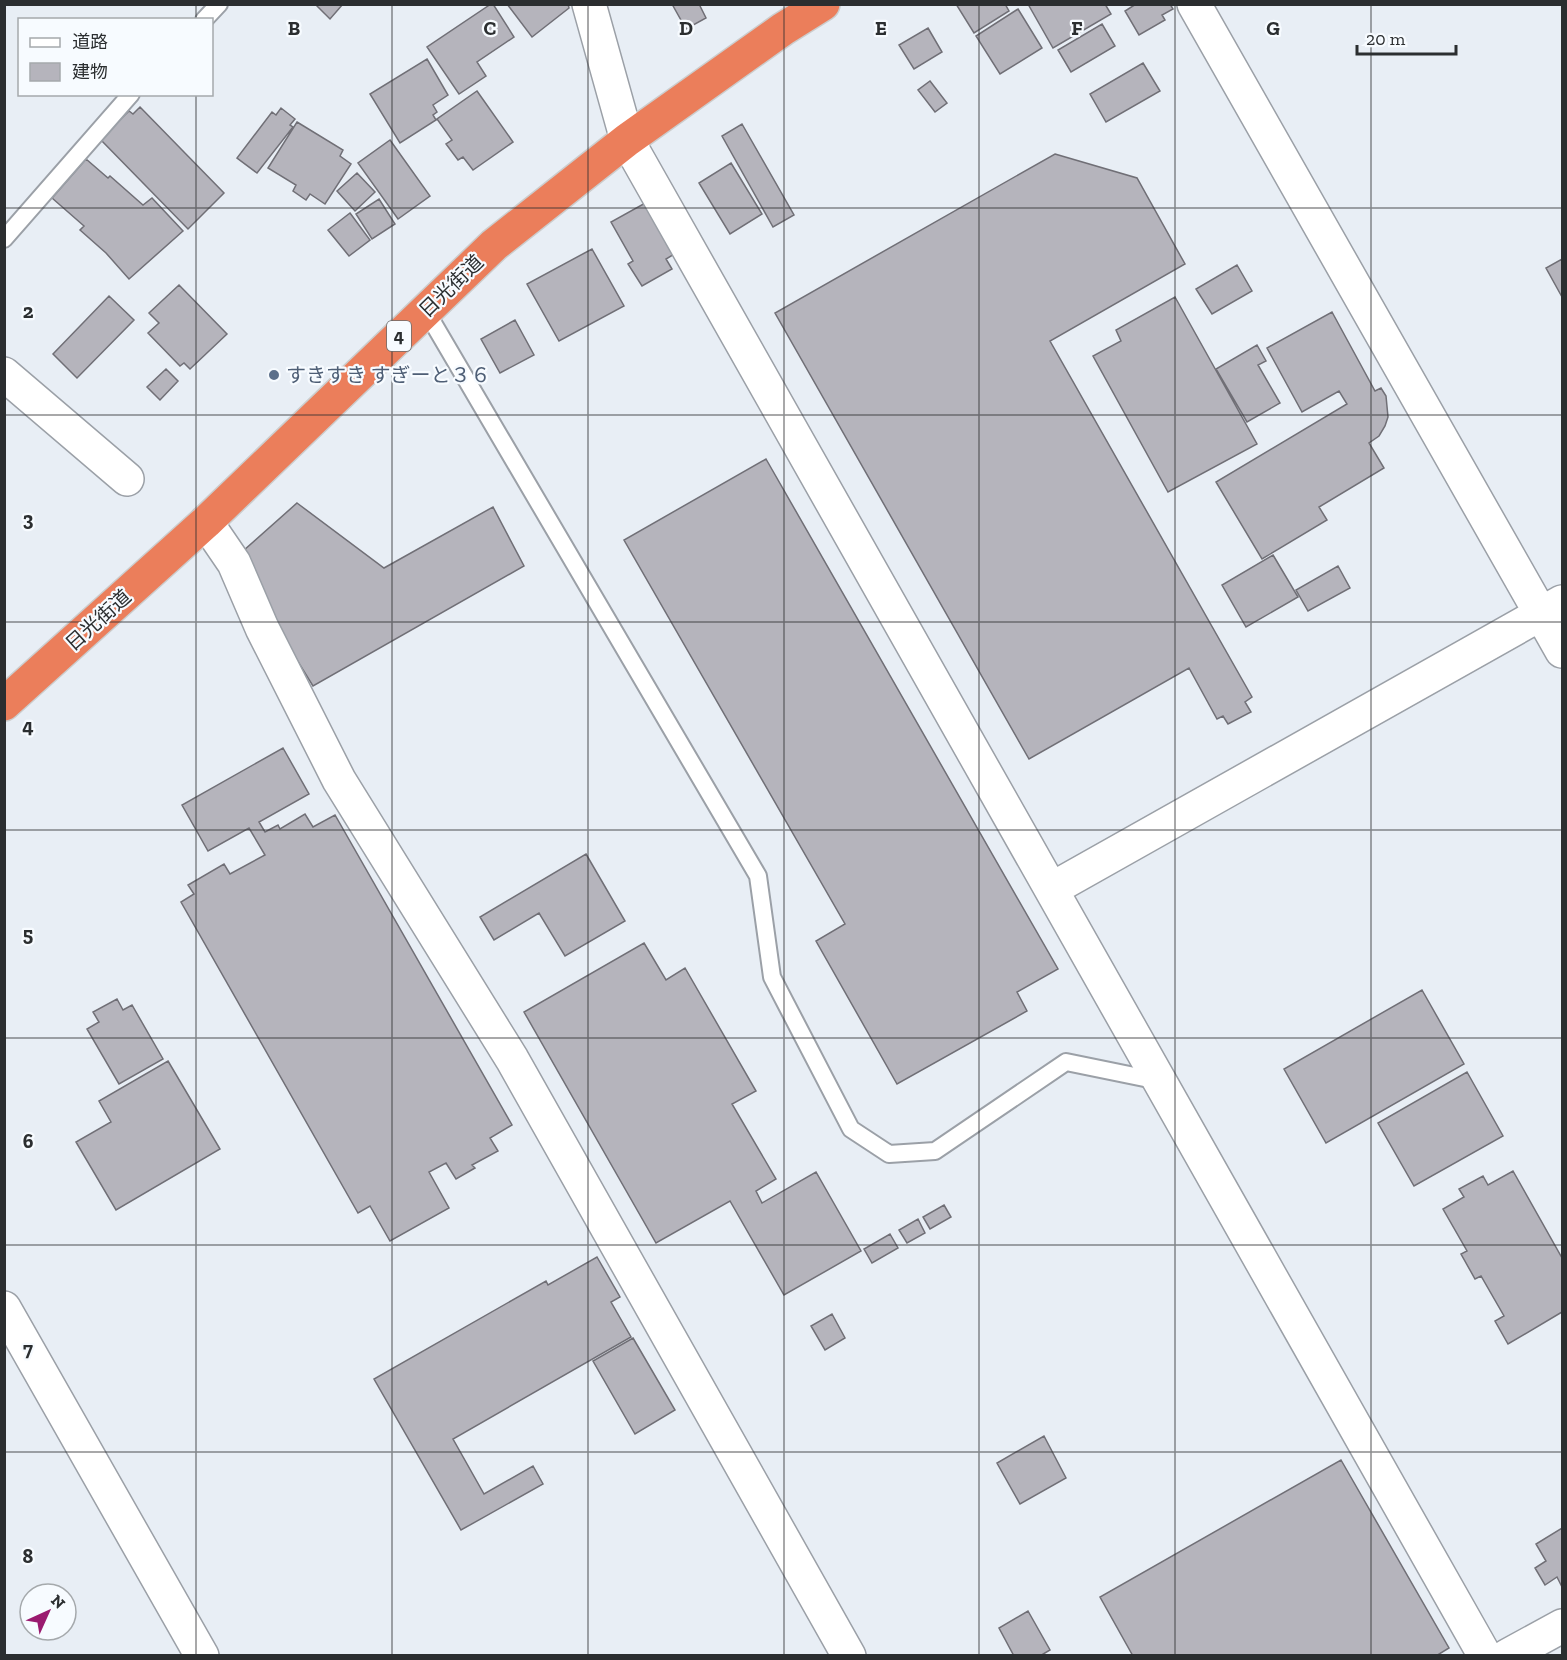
<svg xmlns="http://www.w3.org/2000/svg" width="1567" height="1660" viewBox="0 0 1567 1660" font-family="'Zilla Slab','Noto Sans JP',serif">
<style>
.building{fill:#b5b4bc;stroke:#706f76;stroke-width:1.5}
.lines{fill:none;stroke-linecap:round;stroke-linejoin:round}
.lane-casing{stroke:#9ba0a7;stroke-width:20}
.street-casing{stroke:#9ba0a7;stroke-width:36}
.highway-casing{stroke:#cccdcd;stroke-width:36}
.lane{stroke:#fff;stroke-width:16}
.street{stroke:#fff;stroke-width:33}
.highway{stroke:#eb7e5b;stroke-width:33}
.grid{fill:none;stroke:#2b2e30;stroke-width:1.5;stroke-opacity:0.55}
.service-dot{fill:#5c6f8a;stroke:#f7fbff;stroke-width:2}
.labels{text-anchor:middle;stroke-width:4.5;stroke-linejoin:round;paint-order:stroke}
.shield{fill:#f7fbff;stroke:#686c6e;stroke-width:1.5}
.shield-label{font-size:18px;font-weight:bold;fill:#2b2e30}
.street-label{font-size:20px;fill:#2b2e30;stroke:#f7fbff}
.service-label{font-size:20px;fill:#4e5e75;stroke:#f7fbff;text-anchor:start}
.grid-label{font-size:20px;text-anchor:middle;font-weight:bold;fill:#2b2e30;stroke:#f7fbff;stroke-width:4.5;stroke-linejoin:round;paint-order:stroke}
</style>
<rect width="100%" height="100%" fill="#e8eef5"/>
<path class="building" d="M315,4h28l-13,15z
M491,4h2l21,33 -37,25 9,14 -27,18 -32,-47z
M507,4h61l1,4 -37,29z
M672,4h27l7,14 -20,11z
M956,4h49l4,7 -35,22z
M1028,4h77l6,10 -58,34z
M1136,4h34l3,5 -11,6 3,5 -26,15 -14,-24z
M1018,9l24,39 -42,26 -24,-38z
M1102,24l13,22 -44,26 -13,-22z
M928,28l14,24 -28,17 -15,-24z
M427,59l21,36 -15,10 4,7 -4,3 3,5 -36,23 -30,-49z
M1143,63l17,28 -54,31 -16,-28z
M930,81l17,22 -12,9 -17,-22z
M477,91l36,51 -40,28 -10,-13 -5,3 -12,-16 6,-4 -15,-21z
M140,107l84,86 -36,36 -88,-90 29,-28 4,3z
M281,108l14,11 -5,6 3,2 -36,46 -20,-15 35,-46 4,3z
M297,122l46,28 -3,6 11,8 -26,40 -15,-10 -4,6 -13,-9 3,-6 -28,-17z
M742,124l52,91 -21,12 -51,-91z
M390,140l40,56 -32,23 -40,-56z
M1055,154l82,24 48,86 -135,77 202,356 -7,5 6,10 -23,12 -5,-8 -6,3 -28,-51 -160,91 -254,-446z
M86,159l22,19 2,-2 33,29 9,-7 31,33 -54,48 -23,-26 -26,-23 4,-4 -32,-28z
M731,163l31,51 -32,20 -31,-51z
M357,173l18,19 -20,19 -18,-20z
M379,199l16,25 -23,15 -16,-25z
M647,202l29,51 -10,6 6,10 -30,17 -14,-22 5,-3 -22,-39z
M350,213l20,27 -21,16 -21,-26z
M592,249l32,57 -65,35 -32,-57z
M1562,259v38l-16,-29z
M1237,265l15,26 -40,23 -16,-25z
M179,285l48,49 -37,35 -6,-6 -4,3 -32,-33 11,-10 -10,-10z
M109,296l25,24 -57,58 -24,-24z
M1175,297l82,147 -89,48 -75,-136 28,-15 -5,-11z
M1332,312l43,79 6,-3 5,8 2,21 -3,9 -6,10 -10,7 15,25 -65,39 8,13 -65,39 -46,-77 131,-78 -8,-13 -37,21 -35,-64z
M515,320l19,35 -34,18 -19,-34z
M1257,345l9,16 -8,4 22,38 -33,19 -31,-53z
M166,369l12,12 -18,19 -13,-13z
M766,459l292,510 -41,23 10,19 -130,73 -81,-143 29,-17 -221,-384z
M297,503l87,65 109,-61 31,59 -211,120 -47,-76 -23,-59z
M1273,555l25,42 -52,30 -24,-42z
M1338,566l12,22 -42,23 -12,-21z
M283,748l26,46 -50,28 6,10 13,-7 2,4 25,-15 8,13 22,-12 177,310 -22,13 8,13 -26,14 3,3 -19,11 -10,-16 -17,9 20,36 -59,33 -20,-35 -12,7 -177,-311 13,-8 -6,-9 36,-21 6,10 35,-19 -16,-27 -41,23 -26,-46z
M586,854l39,67 -60,35 -26,-43 -45,27 -14,-23z
M644,943l22,37 19,-12 71,123 -24,13 44,75 -20,12 6,12 54,-31 45,79 -77,44 -54,-94 -74,42 -132,-231z
M1422,990l42,74 -138,79 -42,-74z
M117,999l6,11 9,-5 31,54 -44,25 -32,-55 12,-7 -6,-10z
M168,1061l52,88 -104,61 -40,-68 35,-20 -12,-21z
M1467,1072l36,64 -89,50 -36,-63z
M1513,1171l49,87v54l-54,32 -13,-23 9,-5 -23,-40 -6,3 -14,-25 6,-3 -24,-42 21,-12 -5,-8 24,-13 5,9z
M944,1205l7,12 -21,12 -7,-12z
M918,1219l7,14 -18,10 -8,-13z
M890,1234l8,14 -26,15 -8,-14z
M597,1257l23,40 -9,5 20,35 -178,102 31,55 49,-28 10,18 -82,46 -87,-151 172,-98 2,4z
M832,1314l13,24 -20,12 -14,-24z
M633,1338l42,72 -40,24 -42,-73z
M1044,1436l22,42 -46,26 -23,-41z
M1341,1460l108,188 -13,8h-303l-33,-59z
M1562,1528v59l-5,-10 -12,8 -10,-17 11,-7 -10,-17z
M1028,1611l22,39 -10,6h-26l-15,-28z"/>
<g class="lines">
<defs>
<path id="lane" d="M204,20l15,-16
M4,239l127,-145
M426,311l332,565 14,101 79,152 38,25 46,-3 131,-89 93,19"/>
<path id="street" d="M589,4l38,136 858,1516
M1194,4l368,647
M4,374l123,105
M206,522l28,41 28,65 77,152 173,279 337,597
M1052,889l510,-287
M4,1308l198,348
M1507,1656l55,-30"/>
<path id="highway" d="M4,704l202,-182 288,-277 133,-105 156,-111 40,-25"/>
</defs>
<use href="#lane" class="lane-casing"/>
<use href="#street" class="street-casing"/>
<use href="#highway" class="highway-casing"/>
<use href="#lane" class="lane"/>
<use href="#street" class="street"/>
<use href="#highway" class="highway"/>
</g>
<path class="grid" d="M196,4v16M392,4v1652M588,4v1652M784,4v1652M979,4v1652M1175,4v1652M1371,4v1652M196,94v1562M4,208h1558M4,415h1558M4,622h1558M4,830h1558M4,1038h1558M4,1245h1558M4,1452h1558"/>
<circle class="service-dot" cx="274" cy="375" r="6"/>
<g class="labels">
<rect class="shield" x="387" y="321" width="24" height="30" rx="4.5"/>
<g class="shield-label">
<text x="399" y="342">4</text>
</g>
<g class="street-label">
<text transform="translate(451 286) rotate(-44)" y="7">日光街道</text>
<text transform="translate(98 620) rotate(-42)" y="7">日光街道</text>
</g>
<g class="service-label">
<text x="286" y="382">すきすき すぎーと３６</text>
</g>
</g>
<g class="grid-label">
<text x="294" y="35">B</text>
<text x="490" y="35">C</text>
<text x="686" y="35">D</text>
<text x="881" y="35">E</text>
<text x="1077" y="35">F</text>
<text x="1273" y="35">G</text>
<text x="28" y="318">2</text>
<text x="28" y="526">3</text>
<text x="28" y="733">4</text>
<text x="28" y="941">5</text>
<text x="28" y="1148">6</text>
<text x="28" y="1356">7</text>
<text x="28" y="1563">8</text>
</g>
<rect width="1567" height="1660" fill="none" stroke="#2b2e30" stroke-width="12"/>
<rect x="18" y="18" width="195" height="78" fill="#f7fbff" stroke="#a5a9ac" stroke-width="1.5"/>
<rect x="30" y="38" width="30" height="9" fill="#ffffff" stroke="#a5a9ac" stroke-width="1.5"/>
<text x="72" y="48" font-size="18" fill="#2b2e30">道路</text>
<rect x="30" y="63" width="30" height="18" fill="#b5b4bc" stroke="#a5a9ac" stroke-width="1.5"/>
<text x="72" y="78" font-size="18" fill="#2b2e30">建物</text>
<g transform="translate(48 1612) rotate(45)"><circle r="28" fill="#f7fbff" stroke="#a5a9ac" stroke-width="1.5"/>
<path d="M0-4.5L10 22L0 15L-10 22Z" fill="#9a1a6f"/>
<text y="-9" font-size="16" font-weight="bold" text-anchor="middle" fill="#2b2e30">N</text>
</g>
<path d="M1357 45v9h99v-9" fill="none" stroke="#2b2e30" stroke-width="3"/>
<text x="1366" y="45" font-size="18" fill="#2b2e30" stroke="#f7fbff" stroke-width="4.5" paint-order="stroke">20 m</text>
</svg>
